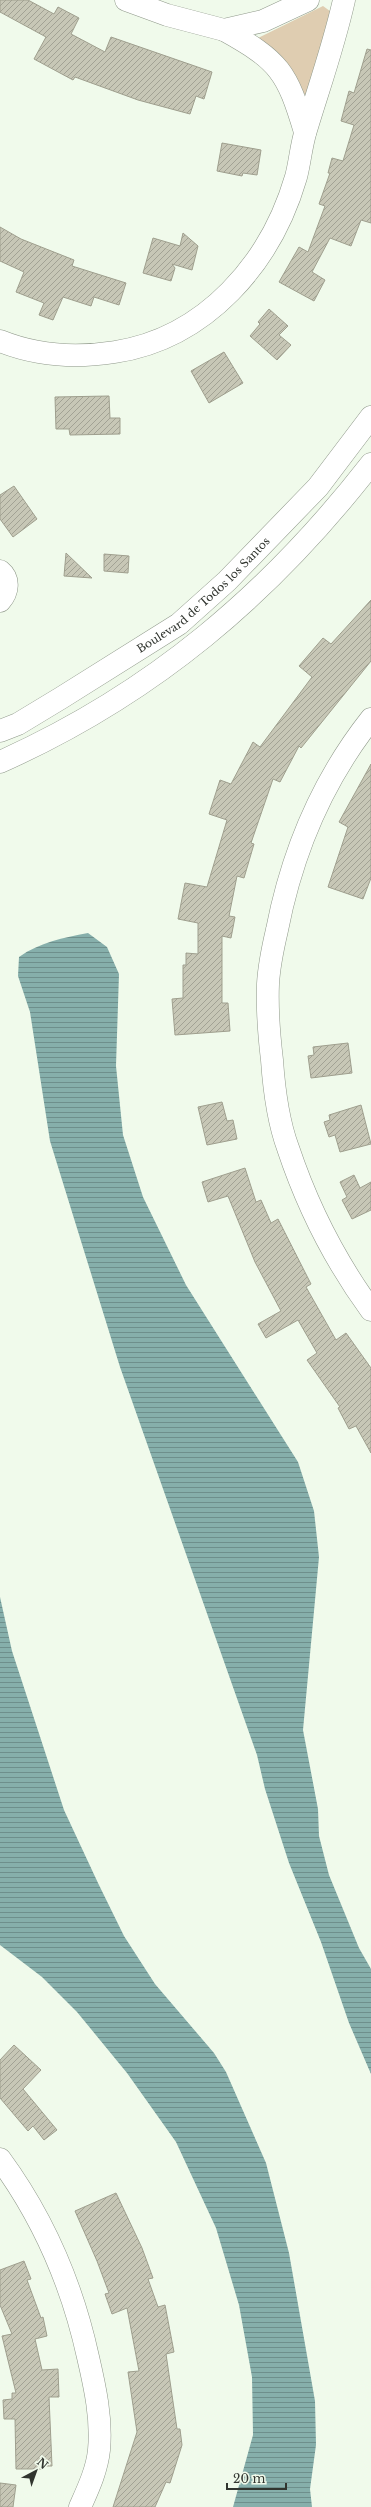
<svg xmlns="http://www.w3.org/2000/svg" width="371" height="2507" viewBox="0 0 371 2507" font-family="'Libre Baskerville',serif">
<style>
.grass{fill:#dfcdb1}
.water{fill:url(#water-rules)}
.building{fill:url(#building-hatch);stroke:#9f9f8e}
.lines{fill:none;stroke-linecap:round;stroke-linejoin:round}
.minor-casing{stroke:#8f988a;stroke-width:23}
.minor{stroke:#fff;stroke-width:22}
.labels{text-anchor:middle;stroke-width:3;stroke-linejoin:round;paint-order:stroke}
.street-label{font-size:11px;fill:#31352f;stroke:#f0faeb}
</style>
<defs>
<pattern id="water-rules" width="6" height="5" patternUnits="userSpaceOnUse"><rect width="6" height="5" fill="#86afab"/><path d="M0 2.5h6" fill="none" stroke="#6e8f8c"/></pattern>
<pattern id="building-hatch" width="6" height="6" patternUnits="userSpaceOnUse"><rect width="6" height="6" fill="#c7c7b6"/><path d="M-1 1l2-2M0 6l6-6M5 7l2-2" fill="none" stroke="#a2a294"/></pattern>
</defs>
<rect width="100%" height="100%" fill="#f0faeb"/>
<path class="grass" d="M323,6l11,8 -22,83 -11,-4 -43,-55z"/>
<path class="water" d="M88,933l19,14 12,27 -3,92 7,69 20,62 43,88 112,177 16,49 5,46 -16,173 15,79 1,27 10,39 30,73 12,21v105l-22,-51 -28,-81 -32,-79 -24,-74 -8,-34 -137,-388 -70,-226 -20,-129 -12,-36 1,-19c21,-15 44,-19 69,-24z
M0,1597l12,54 52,159 34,73 26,53 31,48 59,69 12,19 40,91 23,90 26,148 1,44 -6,44 2,18h-79l20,-72 -1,-58 -13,-72 -23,-77 -40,-86 -49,-69 -50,-61 -35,-35 -42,-32z"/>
<path class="building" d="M0,0h28l26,14 4,-7 21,11 -8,16 34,18 6,-15 101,35 -8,27 -8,-3 -6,18 -52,-14 -63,-23 -2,3 -39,-21 12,-22 -46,-25z
M367,49l4,1v173l-10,-3 -10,26 -21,-8 -18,34 13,8 -11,21 -35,-19 20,-35 9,5 17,-46 -6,-2 11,-31h-2l4,-15 11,3 11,-36 -13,-4 8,-30 5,2z
M222,143l39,7 -4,25 -14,-2 -1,3 -25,-5z
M0,227l21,12 53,21 -2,6 54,17 -7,22 -25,-8 -3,9 -28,-9 -10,23 -14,-5 5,-12 -28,-11 8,-20 -24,-11z
M183,233l15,13 -6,24 -20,-6 3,4 -4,13 -28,-8 10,-35 27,8z
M269,309l19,17 -9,9 12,10 -14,15 -27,-24 10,-12 -2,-2z
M224,352l19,31 -34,20 -18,-32z
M109,396l1,22h10v16l-50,1 -1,-6h-13l-1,-32z
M14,486l23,33 -24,18 -13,-18v-24z
M66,553l26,25 -28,-2z
M104,554l25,2 -1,17 -24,-2z
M371,600v61l-70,87 -2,-2 -19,36 -7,-3 -22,64 3,1 -10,34 -7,-2 -8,40 6,1 -4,21 -9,-2v67h6l2,28 -55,4 -3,-36 11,-1v-33h3v-12l12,1v-31l-20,-4 7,-36 22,4 20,-67 -18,-6 11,-34 11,4 22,-42 7,5 52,-70 -13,-11 24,-28 8,6z
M371,764v114l-8,21 -35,-12 20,-60 -9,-5z
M348,1043l4,30 -41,5 -3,-22 6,-1 -1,-8z
M222,1102l5,19 6,-1 4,19 -30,6 -9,-38z
M361,1105l10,39 -31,8 -5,-17 -6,2 -5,-15 6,-2 -1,-5z
M245,1168l11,34 5,-2 10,23 7,-4 33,65 -5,3 30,53 10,-7 25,35v85l-15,-27 -7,3 -11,-21 2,-1 -33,-47 10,-7 -19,-33 -32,18 -8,-14 23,-13 -26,-49 -27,-66 -20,6 -6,-20z
M354,1175l6,13 11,-6v28l-19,9 -10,-19 5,-3 -7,-15z
M14,2045l27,25 -18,19 34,41 -13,10 -11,-14 -5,5 -28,-33v-38z
M116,2193l26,55 11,30 -5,1 10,28 7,-2 9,47 -8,2 11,75h3l2,16 -12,38 -4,-1 -11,25h-42l24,-75 -9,-60 11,-1 -12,-63 -15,6 -7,-20 4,-1 -12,-32 -22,-50z
M24,2261l7,18 -4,1 14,38 2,-1 4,19 -12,3 7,31 16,-1 1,28h-10l3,69h-10v3h-26l-1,-50h-11l-1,-19 9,-1v-6h4l-14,-57 10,-2 -12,-29v-35z
M0,2483l16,2 -3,22h-13z"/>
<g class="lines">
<defs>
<g id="minor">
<path d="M126,0l41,15 57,15 39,-9 45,-21"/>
<path d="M224,30c56,31 63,42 81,102"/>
<path d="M0,341c37,15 77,17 115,11 91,-14 156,-89 181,-175 4,-15 5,-31 10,-47 13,-43 28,-85 38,-130"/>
<path d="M0,571c10,8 8,21 0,30"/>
<path d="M371,719c-49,62 -79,134 -94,211 -4,17 -8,36 -9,54 -1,25 1,51 4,76 2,29 6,61 16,88 19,57 48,114 83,162"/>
<path id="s1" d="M0,731l18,-7 43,-26 118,-74 48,-43 91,-94 53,-70"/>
<path d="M0,762c152,-68 269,-167 371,-298"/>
<path d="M0,2159c44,60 72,125 88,198 7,30 14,62 11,93 -2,20 -11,39 -19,57"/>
</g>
</defs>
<use href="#minor" class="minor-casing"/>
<use href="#minor" class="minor"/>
</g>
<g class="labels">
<g class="street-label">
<text dy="4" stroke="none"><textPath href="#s1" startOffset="246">Boulevard de Todos los Santos</textPath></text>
</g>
</g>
<g transform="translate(36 2471) rotate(41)" stroke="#f0faeb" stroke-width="3" paint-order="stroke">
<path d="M0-3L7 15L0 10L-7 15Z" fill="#31352f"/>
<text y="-6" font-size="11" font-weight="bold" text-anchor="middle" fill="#31352f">N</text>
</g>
<path d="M227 2483v6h59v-6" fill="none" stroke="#31352f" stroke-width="2"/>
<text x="233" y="2483" font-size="12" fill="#31352f" stroke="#f0faeb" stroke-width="3" paint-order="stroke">20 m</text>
</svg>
